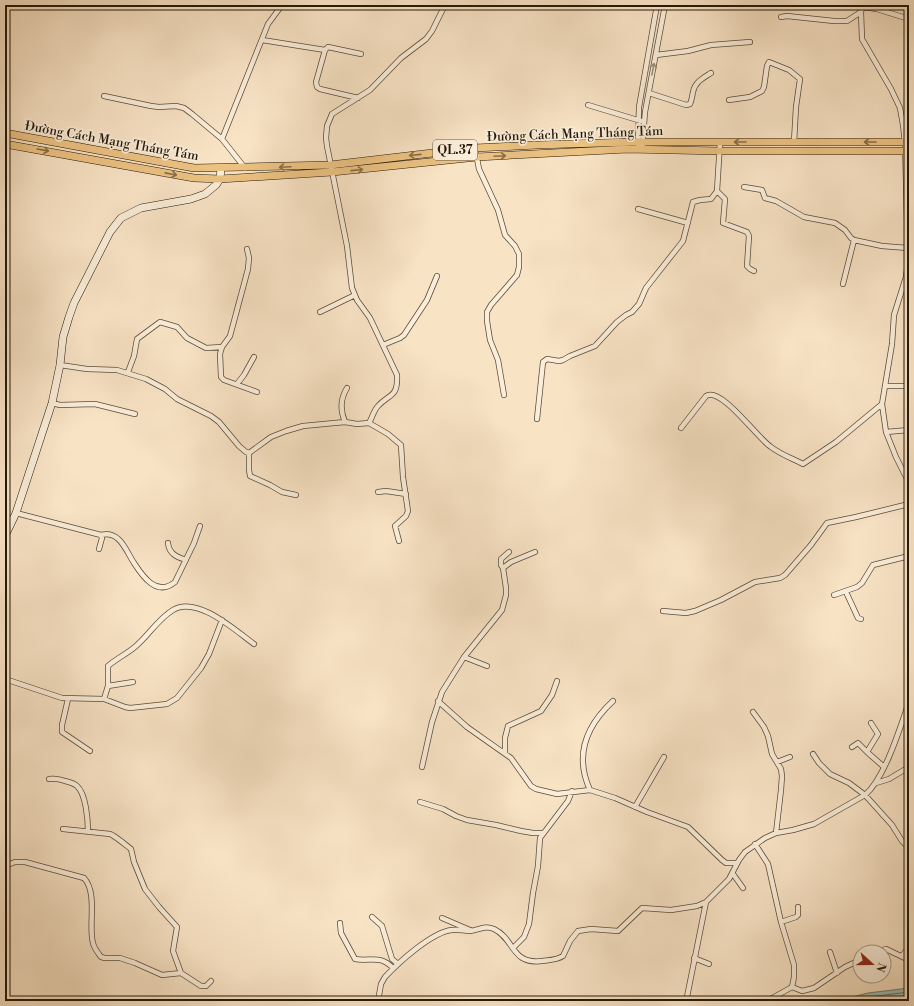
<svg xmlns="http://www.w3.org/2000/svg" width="914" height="1006" viewBox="0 0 914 1006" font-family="'Libre Bodoni',serif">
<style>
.water{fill:#9dbeb6;stroke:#6d7c71}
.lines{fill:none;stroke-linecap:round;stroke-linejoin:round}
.shore{stroke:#616c60;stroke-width:1}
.street-casing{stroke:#5a4c38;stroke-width:6}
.secondary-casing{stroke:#251909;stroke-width:8}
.primary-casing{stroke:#251909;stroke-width:8}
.street{stroke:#faedd9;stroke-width:4.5}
.secondary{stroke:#faedd9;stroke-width:7}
.primary{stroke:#ecc282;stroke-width:7}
.oneway{stroke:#9a8e7b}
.oneway2{stroke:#886e46}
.labels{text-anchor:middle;stroke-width:3.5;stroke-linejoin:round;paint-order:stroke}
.shield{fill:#faedd9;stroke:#655947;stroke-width:1}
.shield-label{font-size:12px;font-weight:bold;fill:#251909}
.street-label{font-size:13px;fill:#251909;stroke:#faedd9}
</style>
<rect width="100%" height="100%" fill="#f8e3c5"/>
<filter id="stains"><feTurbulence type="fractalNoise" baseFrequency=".005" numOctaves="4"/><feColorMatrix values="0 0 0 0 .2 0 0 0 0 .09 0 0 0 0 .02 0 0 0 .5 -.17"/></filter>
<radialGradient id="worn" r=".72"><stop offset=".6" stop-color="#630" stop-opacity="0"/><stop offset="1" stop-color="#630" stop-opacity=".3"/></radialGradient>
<path class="water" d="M909,988v13h-73l32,-8z"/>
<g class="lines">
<path class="shore" d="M853,1001l16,-4 40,-5"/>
<defs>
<path id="street" d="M863,5l-2,7 1,27 29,50 9,19 3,17 2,18 3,118 -2,16 -12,38 -2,29 -10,60 4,28 10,25 13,26
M863,7l14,2 32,10
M781,17l6,-1 47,5h13l14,-9
M262,40l63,10
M656,55l32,-4 23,-6 39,-3
M649,93l37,12 4,-1c2,-4 2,-8 3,-12 2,-10 10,-14 18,-19
M104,96l47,10 8,1 17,-1 8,2 8,6 30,25 23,29
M358,98l-38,-9 -3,-2 -1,-5 9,-32 3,-3 33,7
M729,100l21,-3 12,-6 2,-4 3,-21 2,-4 20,8 11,9 -4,28 -2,35
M588,105l53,16
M222,139l46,-115 14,-19
M638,144l1,-37 18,-102
M475,148l4,21 19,41 7,25 10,11 4,8v13l-2,8 -26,30 -4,7v9l3,19 8,20 6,35
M642,150l3,-38 20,-107
M744,187l18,3 3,8 11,3 28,16 31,6 10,7 6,8 3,2 28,6 26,2
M717,191l8,8 -2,24 24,9 2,4 -2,30 3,3 4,2
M638,209l50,14
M247,249l2,9 -1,11 -18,67 -8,11 -2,7 1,23 3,3 33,12
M843,284l11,-44
M320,312l35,-17
M383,345l17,-7 4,-3 23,-35 10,-24
M60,365l27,4 30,1 29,9 19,10 12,10 34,17 8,6 20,24 7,6 3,1
M128,372l6,-16 3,-17 23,-17 17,5 10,11 19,10 16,-1
M237,384l7,-9 10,-18
M885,386h24
M52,403l8,2 35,-1 40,10
M537,419l6,-57 4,-3 12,2 4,-1 7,-4 25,-10 22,-24 9,-7 6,-3 7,-8 7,-16 37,-47 10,-39 7,-2 11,-1 6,-8 3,-49
M345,422c-5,-12 -5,-23 2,-34
M369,423c3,-5 5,-13 9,-17 12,-13 20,-8 19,-31l-27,-57 -13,-18 -5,-12 -5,-42 -20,-100 -1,-8 1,-12 5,-12 38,-24 31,-32 25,-19 6,-8 13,-26
M681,428l25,-32c15,-10 52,43 65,51 9,7 20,11 30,16l2,1 33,-22 46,-38
M886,432l23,-2
M249,453l22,-16 15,-6 17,-5 42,-4 12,2 12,-1 19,11 13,11 2,32 5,34 -2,5 -11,10 4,15
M249,453v17l1,6 20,9 12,7 14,3
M378,492l8,-1 20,3
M16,513l85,22 1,3 -3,11
M5,518l8,1
M101,535c19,-5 25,16 33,28 9,14 23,34 41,19l19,-39 6,-17
M168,543c1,11 9,14 18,17
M503,568l-2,-3v-6l8,-7
M846,592l12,26 3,1
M834,595l23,-8 5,-4 11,-18 36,-9
M663,611l23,2 9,-2 26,-11 34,-18 25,-4 5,-3 26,-30 16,-22 29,-6 53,-13
M464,657l23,9
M5,679l57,19 42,1 21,8 5,1 37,-4 10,-6 24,-30 8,-14 13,-34
M108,686l25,-4
M68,699l-6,26v7l28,19
M104,699l4,-13v-20c9,-8 19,-12 28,-20 13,-11 22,-27 37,-36 24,-15 63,21 81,34
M438,701l29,26 44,31 20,28 5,3 21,5 33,-4 25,8 32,14 41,15 34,33 4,3h11
M753,712l11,15 4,9 4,18 9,15 1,7 -1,14 -5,43
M871,723l7,11 -11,18 17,15
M852,747l6,-4 9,9
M505,753v-15l3,-12 33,-15 11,-16 5,-14
M813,754l6,9 11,11 19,9 16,12 27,30 10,16 7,7
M777,762l13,-5
M422,767l10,-45 10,-30 22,-35 38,-47 4,-15v-7l-3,-20 8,-6 24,-10
M49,779c6,-1 11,0 16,2 4,1 9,2 12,5 9,8 11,34 11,46
M876,783l13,-4 20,-12
M590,790c-16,-35 -4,-64 23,-89
M420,802l23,7 13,7 11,4 29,5 25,6 12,2h10
M635,807l29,-50
M63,829l47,5c4,1 17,12 21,15l3,13 11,27 14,18 18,20 -4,24 8,22 20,13h5l5,-5
M755,844l13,20 13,58 13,43v12l-2,10
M5,866l10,-4h10l59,16c14,15 4,48 9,65 1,5 5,10 8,14l4,1h15l15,5 27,12 19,-2
M733,874l10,14
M372,917l10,9 10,33 6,5
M442,918l28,12
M781,922l15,-5 2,-2v-8
M340,923l1,10 14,26c16,3 24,-5 38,9
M513,948l11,-11 5,-13 4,-31 5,-27 2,-28 28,-37 4,-10
M830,952l7,21
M877,952l9,-3 23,11
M902,956l7,-9
M694,958l15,6
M687,997l19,-95
M378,1001l3,-17 4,-7c14,-15 47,-45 67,-47 6,-1 12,1 18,1 9,-1 15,-6 24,-2 21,10 17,36 48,32 7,-1 15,-1 21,-5l7,-15 8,-10 13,-2 27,2 24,-23 29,2 26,-4 9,-4 23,-23 10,-19 6,-8 20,-14 11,-5 17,-3 21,-6 51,-29c20,-17 35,-67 44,-93
M767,1001l25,-14 10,4 12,-3 31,-21 15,-7"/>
<path id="secondary" d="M5,536l11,-23 36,-110 8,-38 3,-28 6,-20 5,-14 36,-71 11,-14 20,-10 50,-9 14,-5 11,-9 4,-6 1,-11"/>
<path id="primary" d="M5,133l189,35 136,-3 145,-17 62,-3 93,-3h279
M5,144l189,34 26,1 112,-7 145,-15 151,-8 91,2h190"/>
</defs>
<use href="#street" class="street-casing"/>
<use href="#secondary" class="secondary-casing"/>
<use href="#primary" class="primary-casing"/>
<use href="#street" class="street"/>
<use href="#secondary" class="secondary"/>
<use href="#primary" class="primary"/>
</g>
<defs><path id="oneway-shaft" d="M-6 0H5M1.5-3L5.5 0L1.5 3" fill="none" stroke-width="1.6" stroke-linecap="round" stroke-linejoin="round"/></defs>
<use class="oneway" href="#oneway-shaft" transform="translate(653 69) rotate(-79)"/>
<g class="oneway2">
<use href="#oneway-shaft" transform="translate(740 142) rotate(-180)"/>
<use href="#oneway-shaft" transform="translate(870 142) rotate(-180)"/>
<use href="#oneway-shaft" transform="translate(43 150) rotate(10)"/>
<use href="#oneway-shaft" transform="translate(415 155) rotate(174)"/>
<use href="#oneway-shaft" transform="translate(500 156) rotate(-3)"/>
<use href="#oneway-shaft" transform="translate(285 167) rotate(177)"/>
<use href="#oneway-shaft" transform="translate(357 170) rotate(-6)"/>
<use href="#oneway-shaft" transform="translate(171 174) rotate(11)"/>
</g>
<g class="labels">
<rect class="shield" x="433" y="140" width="44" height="20" rx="3"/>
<g class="shield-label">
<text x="455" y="154">QL.37</text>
</g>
<g class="street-label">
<text transform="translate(575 133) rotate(-2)" y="5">Đường Cách Mạng Tháng Tám</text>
<text transform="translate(112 140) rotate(10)" y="5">Đường Cách Mạng Tháng Tám</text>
</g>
</g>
<rect width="914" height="1006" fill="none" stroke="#f8e3c5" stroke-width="20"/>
<rect x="6" y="6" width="902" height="994" fill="none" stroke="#251909" stroke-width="2"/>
<rect x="10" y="10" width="894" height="986" fill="none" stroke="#251909"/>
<g transform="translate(872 964) rotate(111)"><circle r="19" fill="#faedd9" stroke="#a59886"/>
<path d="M0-3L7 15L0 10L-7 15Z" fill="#8f2418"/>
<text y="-6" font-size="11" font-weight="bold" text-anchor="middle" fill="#251909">N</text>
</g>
<rect width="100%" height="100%" filter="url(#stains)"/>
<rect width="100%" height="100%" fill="url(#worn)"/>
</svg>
